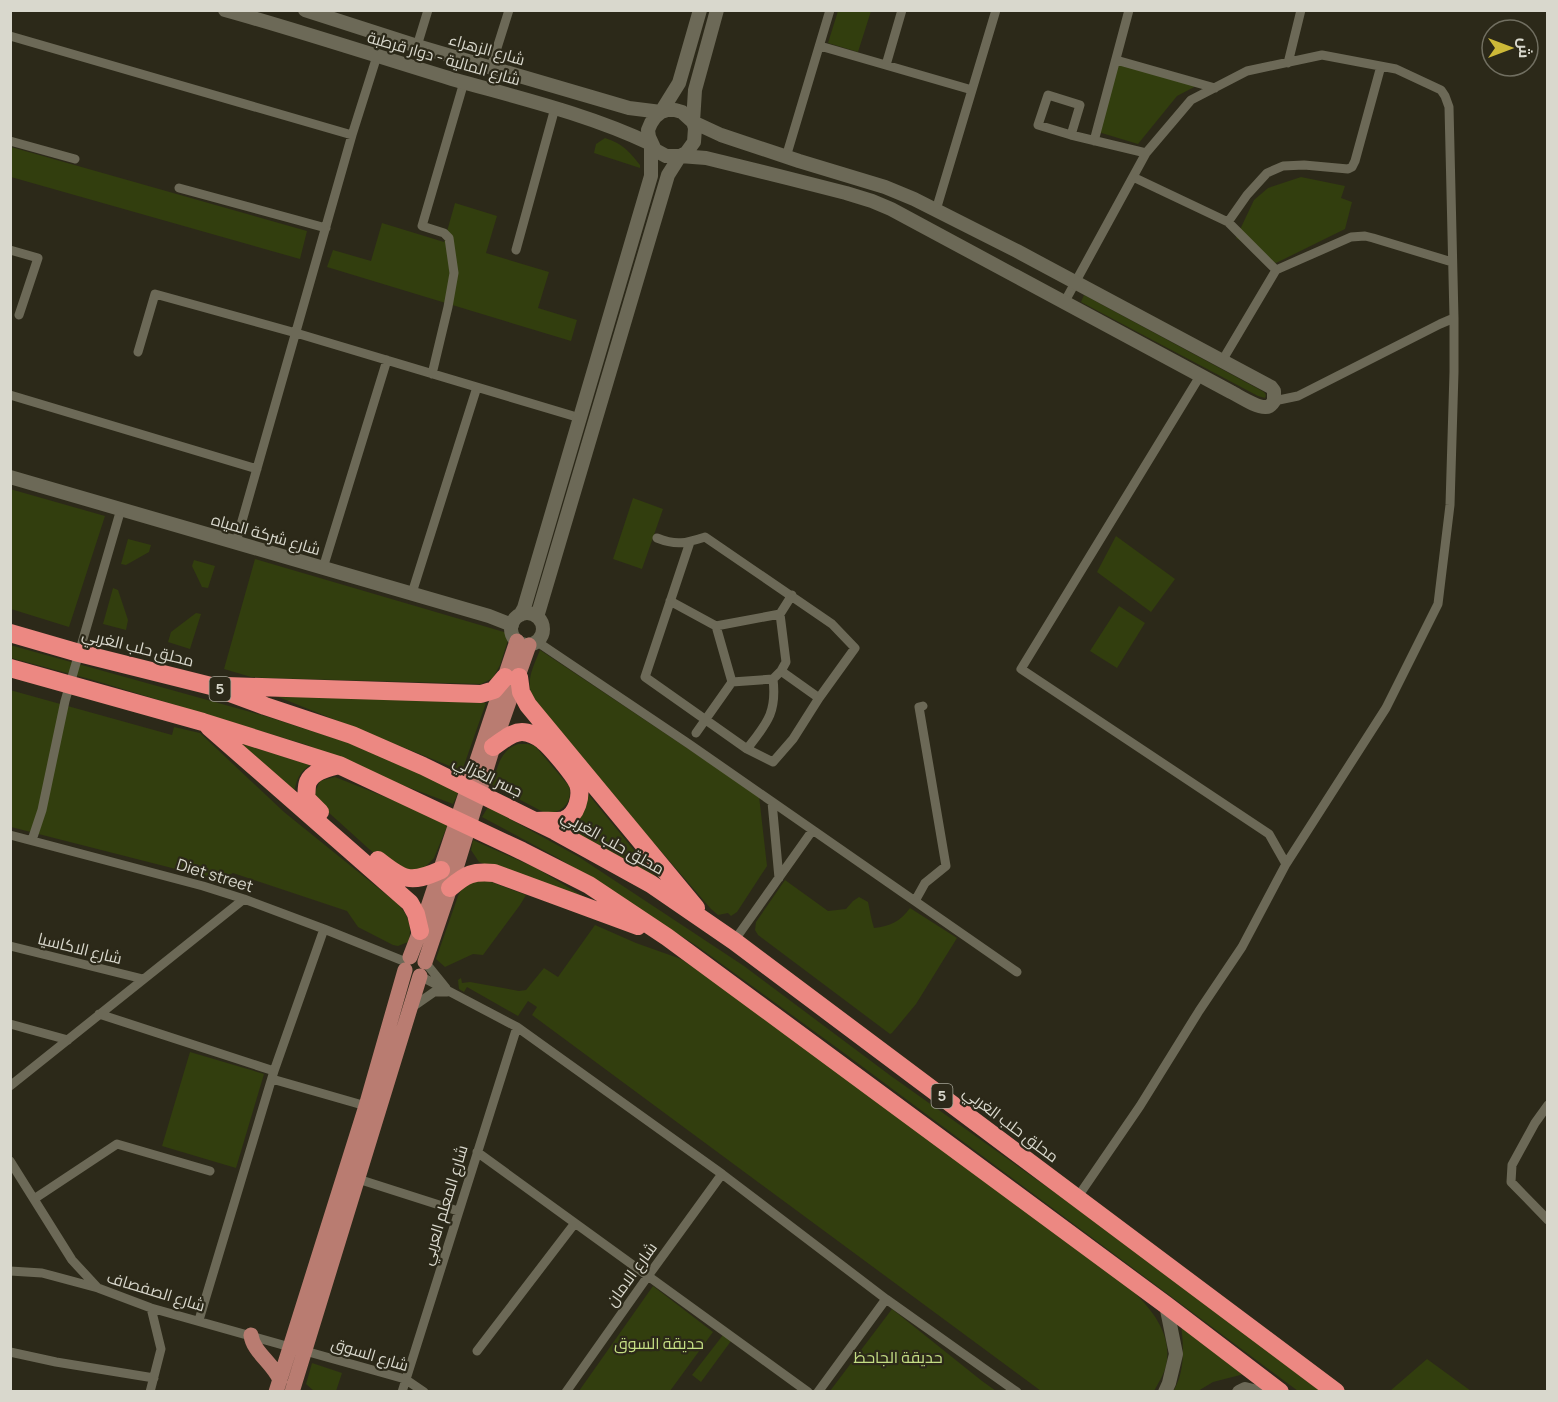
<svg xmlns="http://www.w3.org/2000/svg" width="1558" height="1402" viewBox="0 0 1558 1402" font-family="Manrope,Cairo,sans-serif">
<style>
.green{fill:#323e0e}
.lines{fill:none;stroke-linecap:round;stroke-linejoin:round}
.street{stroke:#6c6957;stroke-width:9}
.secondary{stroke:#6c6957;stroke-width:14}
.primary{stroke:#b97c71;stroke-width:15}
.highway{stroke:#ec8882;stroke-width:18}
.labels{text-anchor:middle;stroke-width:4.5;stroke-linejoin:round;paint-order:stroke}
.shield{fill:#2c2919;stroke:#a5a497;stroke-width:1.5}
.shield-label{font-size:15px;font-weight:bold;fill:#d9d8cd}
.street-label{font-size:16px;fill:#d9d8cd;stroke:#2c2919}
.park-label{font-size:16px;fill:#c4de84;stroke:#2c2919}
</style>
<rect width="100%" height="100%" fill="#2c2919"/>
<path class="green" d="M838,11h33l-13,41 -30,-9z
M1121,65l77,20 -21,11 -39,48 -43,-13 19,-65z
M605,138c18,6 24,13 35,27v3l-46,-15 2,-9z
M11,147l296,84 -7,28 -289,-82z
M1301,177l44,9 -4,12 11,4 -7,27 -69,34 -40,-25 18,-38 14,-12z
M455,203l42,13 -11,37 63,19 -11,36 39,12 -6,21 -244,-74 6,-17 38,11 11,-38 62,19z
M1084,295l180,97 2,3 -1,3 -7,-2 -177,-94z
M10,489l95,27 -36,111 -58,-18z
M633,498l30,11 -21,60 -29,-10z
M1116,536l59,43 -24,33 -54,-40z
M128,539l23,6 -2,7 -23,13 -5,-1z
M255,559l249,73 5,5 -9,28 -7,13 -12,6 -213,-6 -17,-1 -27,-8z
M194,560l21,6 -7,22 -6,-1 -10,-21z
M113,588l5,2 10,30 -2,10 -23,-6z
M1119,606l26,17 -28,45 -27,-17z
M196,613l5,1 -11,35 -22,-7 3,-10z
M10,645l255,71 87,28 107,47 -6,13 -56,-21 -90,-38 -214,-65 -82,-22z
M540,650l219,146 8,70 -30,46 -6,4 -3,-3 -10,2 -7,-6 -175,-202c-11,-24 -6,-33 4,-57z
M10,690l162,45 2,-8 26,6 84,79 114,92c10,11 15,23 10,38l-10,4 -5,-1 -35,-18 -11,-16 -114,-38 -14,7 -208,-53z
M271,694l215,9 -24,68z
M233,741l77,24c-13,9 -14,18 -17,33z
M518,744h10l7,2 34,40c4,16 -6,26 -22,28l-55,-29c6,-18 7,-34 26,-41z
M335,777l63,25 50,22 -14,34 -11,11 -25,4 -29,-24 -52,-47 -3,-8 6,-13z
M584,789l80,98 -100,-61z
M488,807l91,50 165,109 147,110 180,128 250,187h-23l-454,-338 -147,-107 -139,-88 -76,-41z
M473,840l63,28 80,48 -137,-54 -8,-12z
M486,880l40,15 -6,10 -37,50 -10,-1 -28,13 -9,-8 22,-63 5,-10 6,-4z
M785,880l43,31 18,-2 7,-8 6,-4 9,5c2,9 3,17 6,26 16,-2 26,-6 36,-20l47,30 -41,66 -24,29 -2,1 -132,-99 -3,-5 1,-8z
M595,925l41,18 45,16 44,30 376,274c29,25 75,59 65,103 -2,8 -8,18 -12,25h-113l-509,-376 5,-8 -9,-6 -10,15 -51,-29 -3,5 -5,-3 -1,-9 3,-2 1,5 8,-1 49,9 7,-1 18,-22 14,9z
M190,1052l74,22 -28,94 -74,-22z
M653,1286l60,46 -43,59h-91z
M892,1309l90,72 14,10h-166z
M1181,1325l63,49 -31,8 -15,9 -25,1c12,-21 11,-43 8,-67z
M723,1335l8,6 -30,41 -9,-7z
M1427,1359l44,32h-81z
M312,1363l30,10 -6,18h-22l-8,-7z"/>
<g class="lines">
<path class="street" d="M10,36l342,99
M417,46l11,-36
M820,46l152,44
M1116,60l99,28
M1288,63l13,-53
M886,65l16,-55
M491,67l18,-57
M1071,135l9,-30 -32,-10 -10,30 33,10 75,18
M10,141l65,18
M1094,141l35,-131
M786,157l44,-147
M1133,177l95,45 19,-27 20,-22 16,-7 21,-1 44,4 4,-2 3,-6 26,-95
M179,188l147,40
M936,210l60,-200
M1228,222l48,48 75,-33 14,-1 8,2 79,24
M10,250l28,8 -19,57
M516,250l39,-142
M1064,303l82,-150 45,-53 56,-29 75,-16 74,14 45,21 4,6 4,11 5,211
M138,352l17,-58 141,39 284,85
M1222,361l54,-91
M432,374l16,-67 6,-34 -5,-35 -5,-5 -22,-7 42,-144
M1200,376l-179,293 248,165 17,30
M10,395l247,74
M657,538c20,8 29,5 48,-1l127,87 23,24 -36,50 -26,41 -20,23 -26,-13 -102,-72 45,-135
M236,542l116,-407 25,-79
M323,568l64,-208
M412,593l65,-206
M670,601l46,25
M780,614l6,48 -5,9 -8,8 -41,3 -16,-56z
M780,614l12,-19
M536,641l153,103 328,228
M781,671l38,27
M696,733l36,-51
M747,749c20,-26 30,-36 26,-70
M772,802l7,76
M10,835l193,51 41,13 80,30 82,33
M32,840l10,-30 23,-109 56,-192
M915,901l10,-18 21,-17 -27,-159 4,-1
M734,941l78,-110
M10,946l133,33
M425,962l21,26
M420,976l97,51 205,147 164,125 131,93
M411,1008l23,-16h13
M99,1014l175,57
M10,1024l58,16
M272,1079l94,27
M10,1086l234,-187
M1548,1105l-13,18 -23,42 -1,17 37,38
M477,1152l331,240
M10,1161l62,99 25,27
M358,1179l100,32
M1077,1198l63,-92 59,-95 43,-64 44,-83 100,-156 52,-104 12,-99 4,-133v-54l-14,6 -142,72 -24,5
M34,1199l83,-55 93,27
M10,1271l32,2 56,15 53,20 139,39
M199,1320l75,-249 50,-142
M305,1351l100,28 19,13
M477,1351l98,-128
M10,1352l46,10 98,16
M150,1392l11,-43 -10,-41
M402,1392l115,-365
M566,1392l82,-116 74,-102
M818,1392l68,-93"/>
<path class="secondary" d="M225,10c76,21 151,46 227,69 67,19 136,35 199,65v32l-127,432 -4,7
M305,10l112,36 212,62 32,4 6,-2h8l7,2 11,10 28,13 78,26 86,26 29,12 103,52 254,136 3,4v10c-2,3 -4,6 -8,6 -9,1 -27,-11 -35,-15l-340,-183 -19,-8 -26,-8 -55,-14 -85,-21 -26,-2h-14l-11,-6 -6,-13 -1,-7 3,-7 4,-6 6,-5 18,-29 21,-73
M10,477l479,139 23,9
M511 629a16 16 0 1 1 32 0a16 16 0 1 1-32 0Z
M537,617l131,-442 12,-19 6,-3 8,-11 1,-14 -2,-6 2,-32 22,-80
M1165,1392l4,-9 7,-29 -10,-49
M1239,1392l6,-3 12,3"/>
<path class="primary" d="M410,957l10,-26 97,-290
M425,962l25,-74 43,-141 36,-102
M251,1335c2,17 22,28 29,45
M276,1392l90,-286 39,-136
M292,1392l128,-416"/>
<path class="highway" d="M10,633l69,20 132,33 54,20 87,29 71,31 132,65 96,53 83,57 602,451
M10,668l193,54 136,43 183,86 67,34 78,52 125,92 374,276 114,87
M519,677l2,15 7,13 168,203
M226,686l255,8 13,-4 11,-13
M209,727l201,176 6,11 4,17
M493,747c8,-5 18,-15 29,-15 6,0 16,4 21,9 8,6 31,34 35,43 4,12 -1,31 -14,36 -6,2 -21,0 -28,1
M320,812l-14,-14c1,-4 0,-11 2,-16 5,-11 20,-14 31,-17
M378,860c25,20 32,24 63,10
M450,888c16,-14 23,-17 44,-15l144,53"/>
</g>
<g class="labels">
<g class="shield">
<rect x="209.5" y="677" width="21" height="24" rx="4.5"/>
<rect x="931.5" y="1084" width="21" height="24" rx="4.5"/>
</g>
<g class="shield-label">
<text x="220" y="694">5</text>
<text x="942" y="1101">5</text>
</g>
<g class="street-label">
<text transform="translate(487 49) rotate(16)" y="6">شارع الزهراء</text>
<text transform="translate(444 58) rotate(16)" y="6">شارع المالية - دوار قرطبة</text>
<text transform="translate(266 534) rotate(16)" y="6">شارع شركة المياه</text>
<text transform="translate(138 647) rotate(14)" y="6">محلق حلب الغربي</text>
<text transform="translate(488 776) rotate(26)" y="6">جسر الغزالي</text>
<text transform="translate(613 842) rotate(29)" y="6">محلق حلب الغربي</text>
<text transform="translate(215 875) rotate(17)" y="6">Diet street</text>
<text transform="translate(80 948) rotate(14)" y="6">شارع الاكاسيا</text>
<text transform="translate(1011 1124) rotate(37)" y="6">محلق حلب الغربي</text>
<text transform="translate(444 1205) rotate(-73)" y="6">شارع المعلم العربي</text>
<text transform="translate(631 1274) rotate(-54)" y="6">شارع الامان</text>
<text transform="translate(156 1291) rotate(17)" y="6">شارع الصفصاف</text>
<text transform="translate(370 1354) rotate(17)" y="6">شارع السوق</text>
</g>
<g class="park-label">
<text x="659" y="1349">حديقة السوق</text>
<text x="898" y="1363">حديقة الجاحظ</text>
</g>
</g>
<rect width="1558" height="1402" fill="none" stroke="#d9d8cd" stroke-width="24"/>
<g transform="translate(1510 48) rotate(90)"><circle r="28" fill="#2c2919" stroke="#716f61" stroke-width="1.5"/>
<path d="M0-4.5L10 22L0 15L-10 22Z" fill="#cdb938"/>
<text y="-9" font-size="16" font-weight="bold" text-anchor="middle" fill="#d9d8cd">ش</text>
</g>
</svg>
